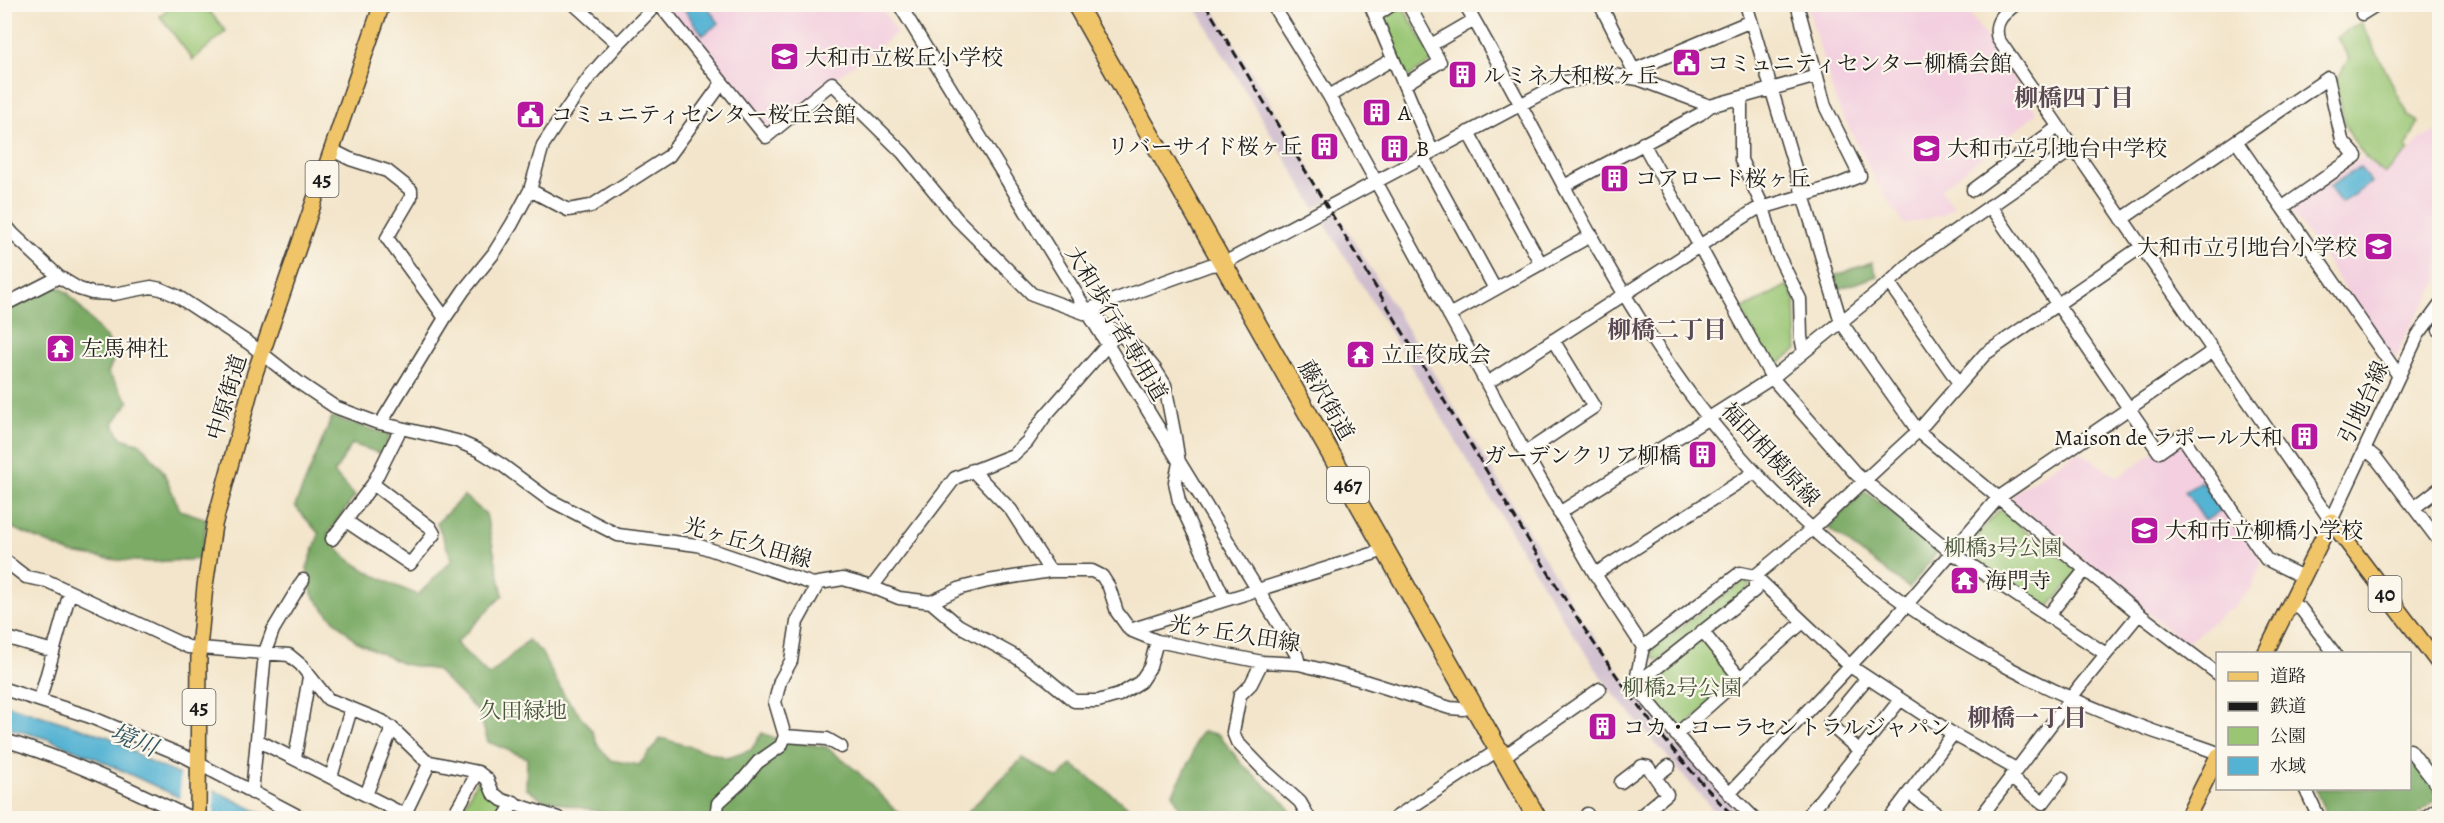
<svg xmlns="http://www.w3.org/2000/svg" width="2444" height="823" viewBox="0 0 2444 823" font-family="Alegreya,'Noto Serif JP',serif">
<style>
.built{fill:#f3cfdf}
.industrial{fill:#cfbdce}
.green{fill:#9ac674;stroke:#5b7148;stroke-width:1.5}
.forest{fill:#7bab66;stroke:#4c6441;stroke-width:1.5}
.water{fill:#54b3d3;stroke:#386878;stroke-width:1.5}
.pier{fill:#f3e5cb}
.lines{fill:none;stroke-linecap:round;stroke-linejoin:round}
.minor-casing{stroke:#3c3a36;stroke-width:15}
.major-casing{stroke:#3c3a36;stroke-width:18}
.highway-casing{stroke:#3c3a36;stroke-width:21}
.minor{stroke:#fff;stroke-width:12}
.major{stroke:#f0c469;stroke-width:15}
.highway{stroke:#f0c469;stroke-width:18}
.rail{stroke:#1c1c1c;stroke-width:3;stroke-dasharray:9 4.5;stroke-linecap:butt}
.labels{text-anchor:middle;stroke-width:4.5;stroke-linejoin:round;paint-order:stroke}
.shield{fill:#fbf7ec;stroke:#5f5e5a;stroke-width:1.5}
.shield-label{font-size:21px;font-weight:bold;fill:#1c1c1c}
.poi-label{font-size:22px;fill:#1c1c1c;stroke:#fbf7ec;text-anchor:start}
.street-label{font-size:22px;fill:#1c1c1c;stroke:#fbf7ec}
.park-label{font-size:22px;fill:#48583b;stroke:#fbf7ec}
.neighbourhood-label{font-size:24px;font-weight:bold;fill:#5a4954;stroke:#fbf7ec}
.water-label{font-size:24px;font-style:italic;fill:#325865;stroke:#fbf7ec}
</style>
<rect width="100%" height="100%" fill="#fbf7ec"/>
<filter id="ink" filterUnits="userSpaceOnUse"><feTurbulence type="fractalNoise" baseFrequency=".0167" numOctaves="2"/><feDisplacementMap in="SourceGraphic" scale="12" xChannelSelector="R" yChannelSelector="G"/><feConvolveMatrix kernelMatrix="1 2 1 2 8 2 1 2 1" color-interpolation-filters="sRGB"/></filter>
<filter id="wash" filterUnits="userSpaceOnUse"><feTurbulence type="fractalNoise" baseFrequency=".008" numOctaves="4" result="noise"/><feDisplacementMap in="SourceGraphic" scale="24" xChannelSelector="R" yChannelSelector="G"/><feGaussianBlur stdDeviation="1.35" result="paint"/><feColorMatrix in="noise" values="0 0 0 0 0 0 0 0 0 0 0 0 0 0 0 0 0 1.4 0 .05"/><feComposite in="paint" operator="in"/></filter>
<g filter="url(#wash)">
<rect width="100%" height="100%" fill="#f3e5cb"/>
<path class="built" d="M671,4l209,1 17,28 -67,49 -64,53 -99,-126z
M1807,5h157l73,108 -97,77 14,16 -11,9 -39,9 -28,-42 -40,-80z
M2439,130v152l-30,46 -14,32 -103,-147 1,-6 69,-50 23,18 20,-21 3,1 15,-20 2,2z
M2182,443l79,117v5l-10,23 -12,14 -52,40h-4l-171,-141 1,-7 65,-43 40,26 38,-26z"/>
<path class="industrial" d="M1194,5h17l118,195 -14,8z
M1336,211l241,401 46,65 53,67 68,74h-24l-112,-131 -44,-67 -242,-401z"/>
<path class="green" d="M173,5h31l22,26 -33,29 -33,-44z
M1402,5l32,55 -27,18 -27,-61z
M2361,22l48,94 9,6 -12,26 3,3 -24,23c-37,-28 -40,-48 -50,-91l14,-25 -12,-20z
M1788,285l7,15 2,50 -25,18 -31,-58z
M1999,510l80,61 -31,37 -86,-55z
M1745,580l6,6 -90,73 -5,1 -6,-6 7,-10z
M1702,631l38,47 -64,57 -41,-50z
M482,779l23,24 -4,15h-43l19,-38z"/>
<path class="forest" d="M1872,262l5,14 -41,14 -5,-13z
M55,285l13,8 49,58 -9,22 21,29 -16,21 8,15 20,6 22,27 17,39 27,9 -6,40 -48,3 -36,-2 -46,-7 -66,-28 -1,-213z
M332,417l58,18 -8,19 -30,-10 -18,29 21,23 -27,37c3,5 6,12 10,16 13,17 59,38 80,46l34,-35 -15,-37 27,-27 22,18 17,81 -47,48 33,33 39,-36 13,12 23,43 29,37 4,12 13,16 29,5 22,-27 67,20 23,-8 11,-17 17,7 47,7 31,24 36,37 13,10h-278l-86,-19 -16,-11 1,-30 -39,-16 -9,-29 -43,-43 -33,-6 -46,-22 -29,-28 -16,-20 -5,-26 12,-34 -24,-28z
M1864,490l74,61 -29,37 -81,-60z
M1203,731l16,4 23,29 44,40 8,14h-114l2,-4 -9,-21 18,-34 5,-19z
M2410,755l29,37v5l-26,21h-85l-13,-29 95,-1z
M1023,758l35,20 14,-13 71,53h-182z"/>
<path class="water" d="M681,5h25l13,18 -16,12z
M2360,167l11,16 -30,20 -12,-16z
M2201,481l20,29 -16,11 -20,-30z
M4,704l105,33 39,24 76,34 47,23h-52v-2l-128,-60 -43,-17 -43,-12z"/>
<path class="pier" d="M180,771l34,16v30l-34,-16z"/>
</g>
<g filter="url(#ink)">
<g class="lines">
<defs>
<path id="minor" d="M574,4l44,40
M659,4l107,133 66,-54 71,70 54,66 75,75 55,20 31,19 24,20 13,16 10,16 10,52 4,26 -4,19 4,19 46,99
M899,4l385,629 13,23 2,8
M1272,4l57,92 196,357 70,121 48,73 -8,38c38,46 76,92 119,133
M1370,4l62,147
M1465,4c65,112 119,230 189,338 89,138 214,252 359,328 44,23 90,43 137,60 22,8 45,14 68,23
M1600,4l36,71
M1746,4l95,318 77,109 221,183 79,60
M2016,4c-13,10 -23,18 -18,35l333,482 87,-186 22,-30
M2362,14l16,-10
M1375,16l18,-12
M1431,45l43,-25
M1634,70l117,-49
M1404,85l36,-23 -32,-58
M1329,96l64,-37
M1741,98v62l22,47 13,44 24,48 1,38 3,15
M1468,132l73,132
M2236,141l163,235
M1643,143l129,235 84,96 95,78 155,102
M332,150l18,9 37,12 24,19v7l-24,41 58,80
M1423,157l72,132
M1564,186l136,-72 10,-8
M530,190l38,20 23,-4 78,-50 53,-73
M1973,190l85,-63
M1990,206l169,246 23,-16 84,123 37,18
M2122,219l206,-141 14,62 14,16 -73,51
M4,223l9,11 46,43 20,12 13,4 22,1 37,-7 10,2 16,7 73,48 48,38 37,25 40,15 82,19 21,9 24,15 46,34 70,36 79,10 116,39 30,-5 29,8 27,11 32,4 30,-14 27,-7 62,-10h42l10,5 7,11 8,25 13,18 27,11 105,21 37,2 59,15 92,29 13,1 10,-2
M1889,283l70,100
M4,305l55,-28
M1449,315l143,-80
M1100,320l-8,-12 118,-43 12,-1 339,-181 39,-8h13l25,4 72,27 107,-30
M2439,330h1
M1487,383l268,-173 80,-24 25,-10 -35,-70 -28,-102
M381,423l64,-105 19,-28 30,-37 18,-29 18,-34 13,-45 23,-35 24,-34 28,-32 39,-40
M2365,449l11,9 64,84
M1525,453l69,-46 -41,-67
M972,470l39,40 39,61
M2414,508l26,-20
M1559,513l213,-135 117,-95 28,-26 156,-108
M346,521l64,43 24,-30 -4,-7 -57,-43
M332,539l41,-55 28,-56
M4,560l22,17 21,4 141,66 101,8 12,10 27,34 54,22 10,7 34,33 52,11 9,7 6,14 9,7 56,18
M1595,574l160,-102
M872,587l83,-109 58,-23 14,-13 18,-26 66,-75
M931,602l27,23 55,30 32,22 29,24h24l21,-6 21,-13 10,-15 7,-26
M2290,603l11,6 34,45
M2048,616l37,-46
M1130,630l255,-80
M1702,631l38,47
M4,637l49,14
M1262,662l-11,22 -11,11 -7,37 4,10 27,28 36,32 9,16
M1635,685l120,-95v-14l-15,-3 -97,74
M4,689l84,27 96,40 118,62
M40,699l30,-107
M1676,735l127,-113
M785,736l42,3 14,8
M4,740c67,20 124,48 187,78
M257,740l154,78
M2410,750l30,39
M1860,751l-31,-27 38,-46
M1503,757l97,-68
M295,758l14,-81
M2016,769l-63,-35 -103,-68 -95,-90 57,-47 106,-98 67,-77 156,-107
M331,777l20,-68
M1655,777l14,-11
M2010,777l33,26 19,-25
M1621,782l21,-16 6,1 19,27 -29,24
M2305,788l14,30
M252,793l13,-141 8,-22 30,-50
M1909,793l33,25
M1729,794l166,-176 103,-120 215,-147
M366,795l26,-67
M1587,814l2,4
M403,818l27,-56
M452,818l26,-46
M504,818l10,-16
M716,818l2,-15 24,-22 16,-19 23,-16 4,-10 -10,-34 5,-21 11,-20 6,-39 21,-38
M1395,818l103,-68
M1806,818l94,-118
M1890,818l63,-84
M1980,818l100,-132 59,-72
M2424,818l16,-11"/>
<path id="major" d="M2265,654l66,-133 109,144
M198,818l1,-169 6,-63 9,-61 41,-152 127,-369
M2187,818l31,-62"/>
<path id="highway" d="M1076,4l461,814"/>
</defs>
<use href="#minor" class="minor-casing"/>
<use href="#major" class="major-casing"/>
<use href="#highway" class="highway-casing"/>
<use href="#minor" class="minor"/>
<use href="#major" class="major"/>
<use href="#highway" class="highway"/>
<path class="rail" d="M1205,4c86,143 172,285 258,428 84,138 157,270 272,386"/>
</g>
</g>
<defs>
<symbol id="school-square" viewBox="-11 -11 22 22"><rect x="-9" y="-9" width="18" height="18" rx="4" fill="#b5179e" stroke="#fbf7ec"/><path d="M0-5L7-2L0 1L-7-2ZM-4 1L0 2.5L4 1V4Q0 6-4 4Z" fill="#fff"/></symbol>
<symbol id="civic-square" viewBox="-11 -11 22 22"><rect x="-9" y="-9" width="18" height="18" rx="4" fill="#b5179e" stroke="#fbf7ec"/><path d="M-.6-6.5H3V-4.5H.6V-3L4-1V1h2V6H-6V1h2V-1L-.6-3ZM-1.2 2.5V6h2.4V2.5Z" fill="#fff"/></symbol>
<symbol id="building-square" viewBox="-11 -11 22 22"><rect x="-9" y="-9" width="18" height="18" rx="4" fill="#b5179e" stroke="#fbf7ec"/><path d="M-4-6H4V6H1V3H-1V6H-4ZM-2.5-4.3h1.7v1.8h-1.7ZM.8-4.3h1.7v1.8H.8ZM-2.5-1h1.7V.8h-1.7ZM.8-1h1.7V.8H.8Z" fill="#fff"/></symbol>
<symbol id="temple-square" viewBox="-11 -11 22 22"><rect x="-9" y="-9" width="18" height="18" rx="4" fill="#b5179e" stroke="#fbf7ec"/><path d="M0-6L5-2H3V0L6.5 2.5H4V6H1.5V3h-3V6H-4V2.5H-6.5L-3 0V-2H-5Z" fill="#fff"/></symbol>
</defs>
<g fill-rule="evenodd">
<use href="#school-square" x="768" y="40" width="33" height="33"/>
<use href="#civic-square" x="1670" y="46" width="33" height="33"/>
<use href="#building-square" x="1446" y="58" width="33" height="33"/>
<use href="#building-square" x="1360" y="96" width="33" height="33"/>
<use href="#civic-square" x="514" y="98" width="33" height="33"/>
<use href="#building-square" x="1308" y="130" width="33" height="33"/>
<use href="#building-square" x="1378" y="132" width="33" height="33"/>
<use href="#school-square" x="1910" y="132" width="33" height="33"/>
<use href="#building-square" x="1598" y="162" width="33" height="33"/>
<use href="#school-square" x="2362" y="230" width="33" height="33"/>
<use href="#temple-square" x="44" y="332" width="33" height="33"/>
<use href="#temple-square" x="1344" y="338" width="33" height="33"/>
<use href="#building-square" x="2288" y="420" width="33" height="33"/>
<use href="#building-square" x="1686" y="438" width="33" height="33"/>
<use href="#school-square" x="2128" y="514" width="33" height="33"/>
<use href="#temple-square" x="1948" y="564" width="33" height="33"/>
<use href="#building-square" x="1586" y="710" width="33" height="33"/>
</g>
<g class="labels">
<g class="shield">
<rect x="305.5" y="161" width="33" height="36" rx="4.5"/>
<rect x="1327" y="467" width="42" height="36" rx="4.5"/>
<rect x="2368.5" y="576" width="33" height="36" rx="4.5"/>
<rect x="182.5" y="689" width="33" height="36" rx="4.5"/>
</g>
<g class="shield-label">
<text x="322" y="186">45</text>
<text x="1348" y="492">467</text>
<text x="2385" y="601">40</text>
<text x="199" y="714">45</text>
</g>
<g class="poi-label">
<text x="805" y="65">大和市立桜丘小学校</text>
<text x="1707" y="71">コミュニティセンター柳橋会館</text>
<text x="1483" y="83">ルミネ大和桜ヶ丘</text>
<text x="1398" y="120">A</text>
<text x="551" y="122">コミュニティセンター桜丘会館</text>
<text x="1303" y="154" text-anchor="end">リバーサイド桜ヶ丘</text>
<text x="1416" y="156">B</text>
<text x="1947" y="156">大和市立引地台中学校</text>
<text x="1635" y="186">コアロード桜ヶ丘</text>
<text x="2357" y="255" text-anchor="end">大和市立引地台小学校</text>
<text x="81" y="356">左馬神社</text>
<text x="1381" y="362">立正佼成会</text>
<text x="2283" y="445" text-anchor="end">Maison de ラポール大和</text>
<text x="1681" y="463" text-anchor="end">ガーデンクリア柳橋</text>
<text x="2165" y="538">大和市立柳橋小学校</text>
<text x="1985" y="588">海門寺</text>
<text x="1623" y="735">コカ・コーラセントラルジャパン</text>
</g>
<g class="street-label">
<text transform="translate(1117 323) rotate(59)" y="8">大和歩行者専用道</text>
<text transform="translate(226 397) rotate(-73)" y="8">中原街道</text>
<text transform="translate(1327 400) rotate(60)" y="8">藤沢街道</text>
<text transform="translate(2363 402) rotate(-65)" y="8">引地台線</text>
<text transform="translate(1771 454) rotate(47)" y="8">福田相模原線</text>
<text transform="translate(748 542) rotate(16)" y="8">光ヶ丘久田線</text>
<text transform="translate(1235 633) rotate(9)" y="8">光ヶ丘久田線</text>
</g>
<g class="park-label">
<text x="2003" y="555">柳橋3号公園</text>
<text x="1682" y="695">柳橋2号公園</text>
<text x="523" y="718">久田緑地</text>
</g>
<g class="neighbourhood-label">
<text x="2074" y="106">柳橋四丁目</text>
<text x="1667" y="338">柳橋二丁目</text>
<text x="2027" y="726">柳橋一丁目</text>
</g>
<g class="water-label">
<text transform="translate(134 740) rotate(22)" y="8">境川</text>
</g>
</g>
<rect width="2444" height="823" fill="none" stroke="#fbf7ec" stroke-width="24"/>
<rect x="2216" y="652" width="195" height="138" fill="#fbf7ec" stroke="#a29f99" stroke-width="1.5"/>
<rect x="2228" y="672" width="30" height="9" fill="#f0c469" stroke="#a29f99" stroke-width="1.5"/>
<text x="2270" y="682" font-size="18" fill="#1c1c1c">道路</text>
<rect x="2228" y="702" width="30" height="9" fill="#1c1c1c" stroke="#a29f99" stroke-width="1.5"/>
<text x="2270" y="712" font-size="18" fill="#1c1c1c">鉄道</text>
<rect x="2228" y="727" width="30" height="18" fill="#9ac674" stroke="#a29f99" stroke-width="1.5"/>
<text x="2270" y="742" font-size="18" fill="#1c1c1c">公園</text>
<rect x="2228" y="757" width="30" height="18" fill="#54b3d3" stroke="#a29f99" stroke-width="1.5"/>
<text x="2270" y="772" font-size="18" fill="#1c1c1c">水域</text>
</svg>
